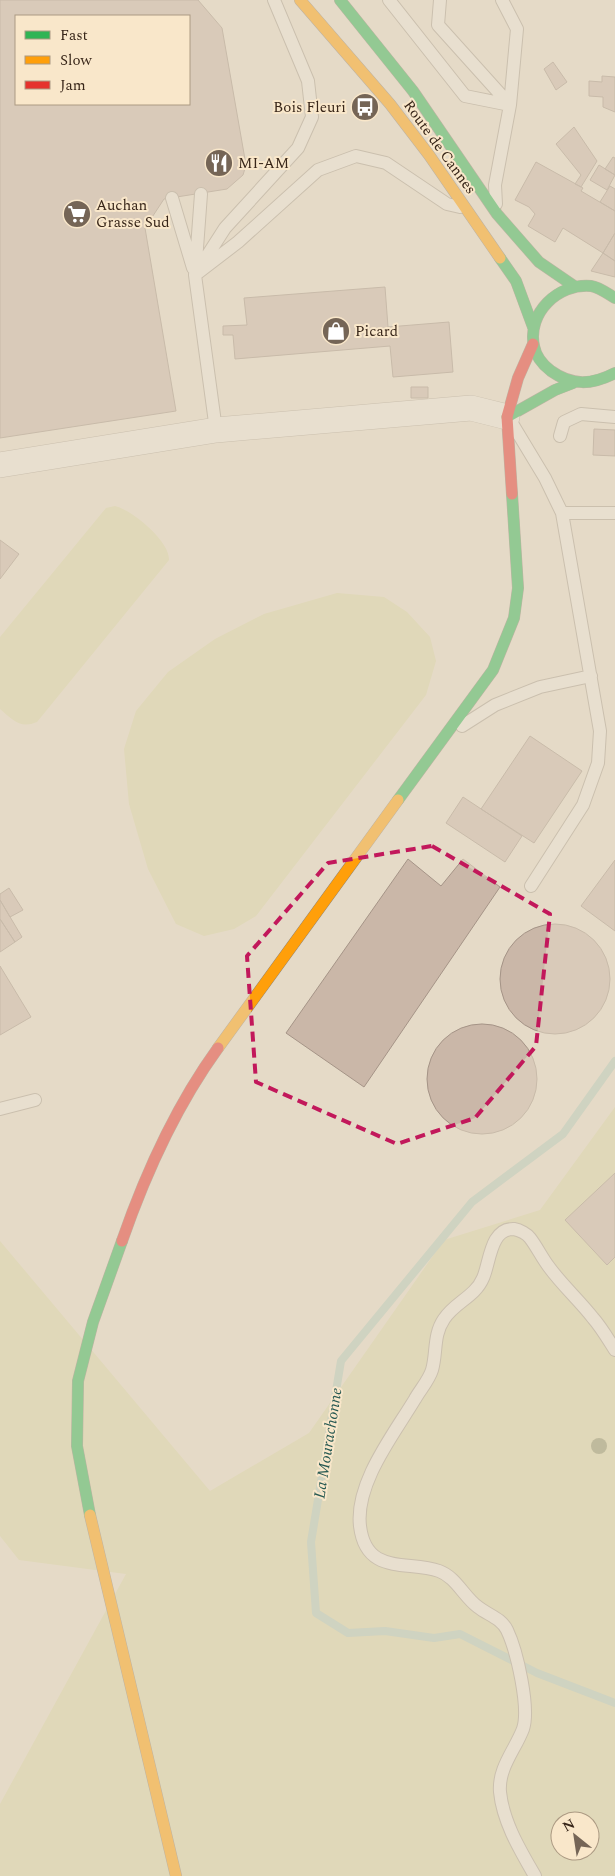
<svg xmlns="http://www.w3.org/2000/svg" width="615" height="1876" viewBox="0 0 615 1876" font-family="Spectral,serif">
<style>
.green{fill:#d9d5a8;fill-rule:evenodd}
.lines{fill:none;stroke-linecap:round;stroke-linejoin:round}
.stream{stroke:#b4c9ba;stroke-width:8}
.building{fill:#cab7a8;stroke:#a59487;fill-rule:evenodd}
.lane-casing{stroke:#aa9f91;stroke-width:14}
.street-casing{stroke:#aa9f91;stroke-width:26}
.fast-casing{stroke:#8f8478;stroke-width:12}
.slow-casing{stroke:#8f8478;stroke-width:12}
.jam-casing{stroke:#8f8478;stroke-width:12}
.lane{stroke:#ece5da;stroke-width:12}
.street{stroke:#ece5da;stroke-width:25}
.fast{stroke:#30b455;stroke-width:11}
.slow{stroke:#ff9f0a;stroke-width:11}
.jam{stroke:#e5322d;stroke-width:11}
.tree{fill:#91926a}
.marked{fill:none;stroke:#c2185b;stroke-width:4;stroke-dasharray:10 6;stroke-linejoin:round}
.labels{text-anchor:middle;stroke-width:4;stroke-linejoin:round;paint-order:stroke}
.poi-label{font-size:15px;fill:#382619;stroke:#f9e7ca;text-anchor:start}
.street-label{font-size:15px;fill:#382619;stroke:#f9e7ca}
.water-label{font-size:16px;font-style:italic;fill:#275952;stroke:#f9e7ca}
</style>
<rect width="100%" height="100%" fill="#e5dac7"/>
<path class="green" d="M115,506c17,4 55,35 54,54l-132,162c-17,7 -24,-2 -37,-13v-72l106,-129z
M337,593l47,4 23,15 23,25 6,24 -10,34 -170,221 -22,13 -30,7 -28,-12 -28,-55 -19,-65 -5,-55 12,-38 32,-39 47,-33 49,-25z
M615,1107v769h-615v-72l126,-230 -107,-14 -19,-24v-295l210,250 99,-58 135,-193 96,-30zM560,1821h30v30h-30z"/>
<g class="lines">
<path class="stream" d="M615,1061l-52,73 -91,68 -131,159 -30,181 5,71 32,20 37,-2 49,7 26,-4 77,39 78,30"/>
</g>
<path class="building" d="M0,0h198l24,28 24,137 -3,10 -16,14 -63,10 -19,29 31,183 -176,27zM16,16h173v88h-173z
M553,62l14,20 -11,8 -12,-21z
M602,76l13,1v35l-12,-5v-10l-14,-1v-15l13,1z
M574,127l23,34 -16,26 -6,-3 6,-9 -25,-31z
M613,157l2,1v17l-10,-6z
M536,162l47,26 -2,3 34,20v22l-12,20 -40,-25 -8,14 -27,-16 7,-12 -6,-7 -14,-7z
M599,165l16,10 -8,15 -17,-10z
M610,186l5,3v22l-15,-9z
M615,233v28l-12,-8z
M603,253l12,8v16l-24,-6z
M385,287l3,40 61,-5 4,50 -60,5 -3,-31 -155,13 -2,-24h-10v-9l24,-1 -3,-27z
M411,387h17v11h-17z
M594,429l21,1v26l-22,-1z
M0,540l19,14 -19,25z
M530,736l52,35 -48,72 -53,-34z
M463,797l59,39 -17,26 -59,-39z
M408,859l33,27 22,-27 37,28 -136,200 -78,-54z
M615,860v71l-34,-25z
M9,888l14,22 -13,7 -10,-17v-6z
M0,900l22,37 -7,5 -15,-23z
M0,919l15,23 -15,10z
M500 979a55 55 0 1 1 110 0a55 55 0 1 1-110 0Z
M0,966l31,51 -31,18z
M427 1079a55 55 0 1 1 110 0a55 55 0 1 1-110 0Z
M615,1173v84l-8,8 -42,-45z"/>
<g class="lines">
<defs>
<path id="lane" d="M389,0l76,96 45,9
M440,0l-2,25 72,80
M201,194l-6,81 21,155
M172,198l21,70
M496,204l-1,-19 15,-80 7,-76 -15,-29
M200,267l25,-39 73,-80 14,-31 -4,-36 -34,-81
M195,275l43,-33 80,-72 38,-14 30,7 61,41 13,3
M513,425l32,53 17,35 38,218 -2,32 -15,42 -52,81
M560,436l4,-14 17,-8 34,3
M562,513h53
M462,726l33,-21 45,-18 51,-11
M0,1109l35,-9
M535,1876c-15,-26 -32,-54 -35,-84 -2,-24 15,-42 23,-63 7,-21 -6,-78 -16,-99 -6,-12 -19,-15 -29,-23 -14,-10 -22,-30 -39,-36 -31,-11 -73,5 -79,-45 -5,-43 34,-92 55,-127 5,-9 14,-19 17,-29 5,-17 1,-35 12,-51 11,-17 31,-22 39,-41 7,-15 7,-50 31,-49 6,1 13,5 16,9 7,9 12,20 19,29 13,18 30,33 44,51 8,9 15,21 22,32"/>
<path id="street" d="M0,465l216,-35 255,-22 36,9"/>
<path id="fast" d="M340,0l73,91 84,123 42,48 35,24
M500,258l16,23 17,46
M615,298c-7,-4 -16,-11 -24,-12 -33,-3 -64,27 -57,60 2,11 9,19 17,25 21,15 41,14 64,2
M507,417l48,-27 18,-7
M398,800l95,-130 21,-52 4,-30 -6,-94
M90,1515l-13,-69 1,-65 15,-59 29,-81"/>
<path id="slow" d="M300,0l90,104 39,51 71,103
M218,1048l180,-248
M90,1515l86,361"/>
<path id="jam" d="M512,494l-5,-77 11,-39 15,-34
M122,1241c24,-69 54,-135 96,-193"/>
</defs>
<use href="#lane" class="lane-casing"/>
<use href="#street" class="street-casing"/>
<use href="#fast" class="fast-casing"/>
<use href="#slow" class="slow-casing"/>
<use href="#jam" class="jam-casing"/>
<use href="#lane" class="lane"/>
<use href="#street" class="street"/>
<use href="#fast" class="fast"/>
<use href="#slow" class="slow"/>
<use href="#jam" class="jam"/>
</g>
<circle class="tree" cx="599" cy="1446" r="8"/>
<path d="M0 0H615V1876H0ZM432,846l118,68 -14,132 -61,72 -78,26 -141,-62 -9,-126 81,-93z" fill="#e5dac7" fill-opacity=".55" fill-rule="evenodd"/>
<path class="marked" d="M432,846l118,68 -14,132 -61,72 -78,26 -141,-62 -9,-126 81,-93z"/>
<defs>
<symbol id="bus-disc" viewBox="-11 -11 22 22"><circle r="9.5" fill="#756556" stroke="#f9e7ca"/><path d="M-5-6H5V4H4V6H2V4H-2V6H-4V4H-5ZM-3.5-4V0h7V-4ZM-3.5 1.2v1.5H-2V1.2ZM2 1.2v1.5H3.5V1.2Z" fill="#fff"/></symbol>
<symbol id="restaurant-disc" viewBox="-11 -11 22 22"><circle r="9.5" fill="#756556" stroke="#f9e7ca"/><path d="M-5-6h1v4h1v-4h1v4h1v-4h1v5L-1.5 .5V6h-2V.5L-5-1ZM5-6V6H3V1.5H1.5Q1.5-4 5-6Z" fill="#fff"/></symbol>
<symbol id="supermarket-disc" viewBox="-11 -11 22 22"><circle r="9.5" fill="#756556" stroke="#f9e7ca"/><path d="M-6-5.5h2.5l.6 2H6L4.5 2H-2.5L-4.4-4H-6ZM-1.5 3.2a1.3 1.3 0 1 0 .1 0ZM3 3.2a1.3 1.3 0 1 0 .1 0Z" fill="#fff"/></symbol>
<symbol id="shop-disc" viewBox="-11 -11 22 22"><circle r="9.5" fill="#756556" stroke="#f9e7ca"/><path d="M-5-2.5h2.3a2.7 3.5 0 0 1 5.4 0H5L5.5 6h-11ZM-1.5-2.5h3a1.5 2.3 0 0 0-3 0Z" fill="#fff"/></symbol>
</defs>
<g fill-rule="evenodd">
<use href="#bus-disc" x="349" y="91" width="32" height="32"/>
<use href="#restaurant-disc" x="203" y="147" width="32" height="32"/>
<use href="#supermarket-disc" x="61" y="198" width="32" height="32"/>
<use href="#shop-disc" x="320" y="315" width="32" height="32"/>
</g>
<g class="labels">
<g class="poi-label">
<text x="346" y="112" text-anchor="end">Bois Fleuri</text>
<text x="238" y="168">MI-AM</text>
<text x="96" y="210">Auchan<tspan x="96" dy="17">Grasse Sud</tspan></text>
<text x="355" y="336">Picard</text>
</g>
<g class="street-label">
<text transform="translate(440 147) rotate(54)" y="5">Route de Cannes</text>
</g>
<g class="water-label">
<text transform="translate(327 1443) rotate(-81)" y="6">La Mourachonne</text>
</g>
</g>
<rect x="15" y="15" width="175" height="90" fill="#f9e7ca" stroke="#ac9a83"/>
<rect x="25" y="31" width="25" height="8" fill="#30b455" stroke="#ac9a83"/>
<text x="60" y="40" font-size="15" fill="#382619">Fast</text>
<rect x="25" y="56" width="25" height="8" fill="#ff9f0a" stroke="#ac9a83"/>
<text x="60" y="65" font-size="15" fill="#382619">Slow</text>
<rect x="25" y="81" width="25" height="8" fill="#e5322d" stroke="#ac9a83"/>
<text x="60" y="90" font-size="15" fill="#382619">Jam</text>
<g transform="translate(575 1836) rotate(330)"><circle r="24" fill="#f9e7ca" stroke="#ac9a83"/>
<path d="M0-4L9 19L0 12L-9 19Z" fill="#756556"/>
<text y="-8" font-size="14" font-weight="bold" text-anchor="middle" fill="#382619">N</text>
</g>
</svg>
